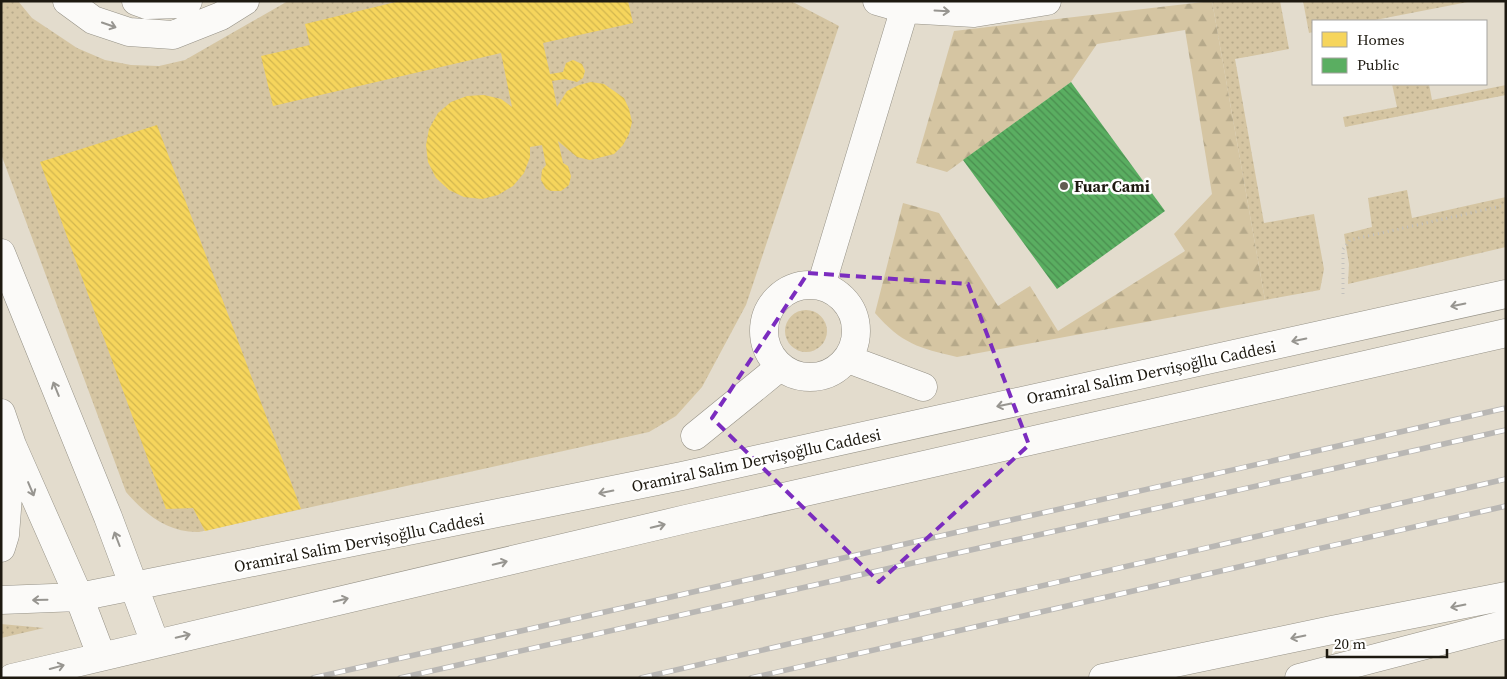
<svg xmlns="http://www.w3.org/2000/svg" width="1507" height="679" viewBox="0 0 1507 679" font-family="'Source Serif 4',serif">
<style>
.grass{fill:url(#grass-dots)}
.forest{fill:url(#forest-firs)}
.homes{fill:url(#homes-back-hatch)}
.public{fill:url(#public-back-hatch)}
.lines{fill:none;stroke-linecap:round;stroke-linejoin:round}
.minor-casing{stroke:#959186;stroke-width:29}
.major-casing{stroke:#959186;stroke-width:29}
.highway-casing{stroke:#959186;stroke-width:29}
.path{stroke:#c3c1bd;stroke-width:3;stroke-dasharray:1 4;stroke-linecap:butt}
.minor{stroke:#fbfaf8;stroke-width:28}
.major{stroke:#fbfaf8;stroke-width:28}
.highway{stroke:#fbfaf8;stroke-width:28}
.rail-casing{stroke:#b9b7b4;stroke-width:5.5}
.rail{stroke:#fff;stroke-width:4;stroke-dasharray:11;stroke-linecap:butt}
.oneway{stroke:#979590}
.marked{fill:none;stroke:#7b2cbf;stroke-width:4;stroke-dasharray:10 6;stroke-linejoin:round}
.poi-dot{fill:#625d52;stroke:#fff;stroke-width:2}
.labels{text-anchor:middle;stroke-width:5;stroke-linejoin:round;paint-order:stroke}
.poi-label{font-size:16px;font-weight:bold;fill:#1d1910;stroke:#fff;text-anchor:start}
.street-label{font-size:16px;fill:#1d1910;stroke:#fff}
</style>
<defs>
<pattern id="grass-dots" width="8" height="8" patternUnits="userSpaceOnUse" patternTransform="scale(1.25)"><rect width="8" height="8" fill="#d5c5a2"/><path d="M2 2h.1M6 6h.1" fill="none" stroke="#b6a98a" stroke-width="1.8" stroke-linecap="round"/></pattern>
<pattern id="forest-firs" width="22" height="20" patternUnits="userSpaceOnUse" patternTransform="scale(1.25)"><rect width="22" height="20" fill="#d5c5a2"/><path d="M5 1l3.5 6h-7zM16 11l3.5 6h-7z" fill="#b6a98a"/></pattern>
<pattern id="homes-back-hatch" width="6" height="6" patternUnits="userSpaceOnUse" patternTransform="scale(1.25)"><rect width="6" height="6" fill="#f6d55c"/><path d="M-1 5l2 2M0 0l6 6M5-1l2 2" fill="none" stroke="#d2b64f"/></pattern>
<pattern id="public-back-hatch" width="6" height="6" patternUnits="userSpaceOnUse" patternTransform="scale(1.25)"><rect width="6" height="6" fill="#5aae61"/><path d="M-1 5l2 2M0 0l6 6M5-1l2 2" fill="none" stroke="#4a8d4f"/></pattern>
</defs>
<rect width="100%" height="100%" fill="#e3dccd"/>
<path class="grass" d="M1,1h17l14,17 45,30 28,12 26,5 28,1 26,-6 103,-59h503l48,25 -93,279 -44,82 -26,29 -27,16 -450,100c-31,1 -54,-18 -73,-40l-125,-338z
M1212,1h68l9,48 -54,10 29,164 50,-9 10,55 -4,21 -55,10z
M1303,1h170l-103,20h-57v11l-4,1z
M1392,84h37l3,16 74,-15v10l-161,32 -2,-10 54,-10z
M1407,190l5,28 94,-21v50l-158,37 1,-20 -5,-30 28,-7 -4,-29z
M785 331a21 21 0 1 1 42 0a21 21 0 1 1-42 0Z
M1,624l43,4 -43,10z"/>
<path class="forest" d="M1212,1l53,299 -308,57c-38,-9 -55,-13 -82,-44l28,-110 36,10 59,93 32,-20 28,45 127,-80 -11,-17 38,-40 -27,-164 -88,14 -26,38 -124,90 -31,-9 38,-132z"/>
<path class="homes" d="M400,1h228l5,22 -90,20 7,31 13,-2 3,-9 7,-3 9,4 3,7 -2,7 -6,4 -12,-3 -13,2 5,26 10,-16 12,-6 12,-3 13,2 20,14 5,11 3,13 -3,12 -6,11 -9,9 -24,6 -13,-3 -19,-16 5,22 5,3 3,10 -2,9 -8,6h-10l-5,-2 -5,-9 1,-10 4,-5 -4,-20 -12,2v10l-6,16 -11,13 -15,9 -16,4 -18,-2 -15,-7 -13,-12 -8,-16 -2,-17 3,-16 9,-16 13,-11 16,-6 17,-1 17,4 11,8 -11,-54 -228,53 -12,-50 49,-11 -5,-21z
M157,125l144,384 -96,22 -12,-23 -27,1 -126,-347z"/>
<path class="public" d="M1071,82l94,129 -108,78 -94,-129z"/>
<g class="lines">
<defs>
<path id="minor" d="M67,1l26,19 36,12 44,3 48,-19 24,-15
M136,1l11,4 36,-1 5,-3
M877,1l28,8 69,4 73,-12
M764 331a46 46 0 1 1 92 0a46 46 0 1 1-92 0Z
M821,286l86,-285
M848,359l75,28
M695,436l85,-69"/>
<path id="major" d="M1,253l107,264 47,126
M1,413l11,32 -7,90 -4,13
M12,445l67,152 22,58
M1,600l78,-3 603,-121 824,-182
M12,678l674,-159 820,-186"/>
<path id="highway" d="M1103,678l229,-48 174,-34
M1299,678l207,-54"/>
</defs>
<use href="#minor" class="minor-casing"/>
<use href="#major" class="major-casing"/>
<use href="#highway" class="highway-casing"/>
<path class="path" d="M1343,294v-45l7,-9 156,-35"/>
<use href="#minor" class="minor"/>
<use href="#major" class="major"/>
<use href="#highway" class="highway"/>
<defs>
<path id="rail" d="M313,678l1193,-270
M400,678l1106,-248
M641,678l865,-199
M751,678l755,-172"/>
</defs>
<use href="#rail" class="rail-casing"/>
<use href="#rail" class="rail"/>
</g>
<defs><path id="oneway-shaft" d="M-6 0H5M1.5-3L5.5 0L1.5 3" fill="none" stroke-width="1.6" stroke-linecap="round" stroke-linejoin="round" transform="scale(1.25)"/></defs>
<g class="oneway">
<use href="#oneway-shaft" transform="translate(942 11) rotate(3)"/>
<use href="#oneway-shaft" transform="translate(109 25) rotate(19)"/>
<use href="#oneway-shaft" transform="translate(1458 305) rotate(168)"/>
<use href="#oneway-shaft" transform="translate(1299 340) rotate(168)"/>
<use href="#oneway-shaft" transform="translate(56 389) rotate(-112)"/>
<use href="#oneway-shaft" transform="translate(1004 405) rotate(168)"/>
<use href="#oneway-shaft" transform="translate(31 489) rotate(67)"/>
<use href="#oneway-shaft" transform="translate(606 492) rotate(169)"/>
<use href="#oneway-shaft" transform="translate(658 526) rotate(-13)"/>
<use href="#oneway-shaft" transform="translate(117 539) rotate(-111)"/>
<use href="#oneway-shaft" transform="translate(500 563) rotate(-13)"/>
<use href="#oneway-shaft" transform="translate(40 600) rotate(179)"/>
<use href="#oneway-shaft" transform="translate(341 600) rotate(-13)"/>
<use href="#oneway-shaft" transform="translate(1458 606) rotate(169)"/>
<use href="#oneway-shaft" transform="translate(183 636) rotate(-13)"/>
<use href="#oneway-shaft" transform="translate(1298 637) rotate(168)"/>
<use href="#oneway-shaft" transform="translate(57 667) rotate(-15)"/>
</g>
<path class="marked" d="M808,273l160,11 61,161 -150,137 -167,-164z"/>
<circle class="poi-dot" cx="1064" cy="186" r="5"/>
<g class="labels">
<g class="poi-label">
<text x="1074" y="192">Fuar Cami</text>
</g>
<g class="street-label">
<text transform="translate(1151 372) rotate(-12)" y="6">Oramiral Salim Dervişoğllu Caddesi</text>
<text transform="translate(756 460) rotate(-12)" y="6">Oramiral Salim Dervişoğllu Caddesi</text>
<text transform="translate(359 542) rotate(-11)" y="6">Oramiral Salim Dervişoğllu Caddesi</text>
</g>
</g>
<rect width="1507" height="679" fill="none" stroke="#1d1910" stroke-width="5"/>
<rect x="1312" y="20" width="175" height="65" fill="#ffffff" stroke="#a5a39f"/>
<rect x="1322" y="32" width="25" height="15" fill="#f6d55c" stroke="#a5a39f"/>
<text x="1357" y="45" font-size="15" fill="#1d1910">Homes</text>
<rect x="1322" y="58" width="25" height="15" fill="#5aae61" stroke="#a5a39f"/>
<text x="1357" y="70" font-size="15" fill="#1d1910">Public</text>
<path d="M1327 649v8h120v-8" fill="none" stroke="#1d1910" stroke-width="2.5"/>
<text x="1334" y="649" font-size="15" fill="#1d1910" stroke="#ffffff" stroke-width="4" paint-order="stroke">20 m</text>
</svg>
